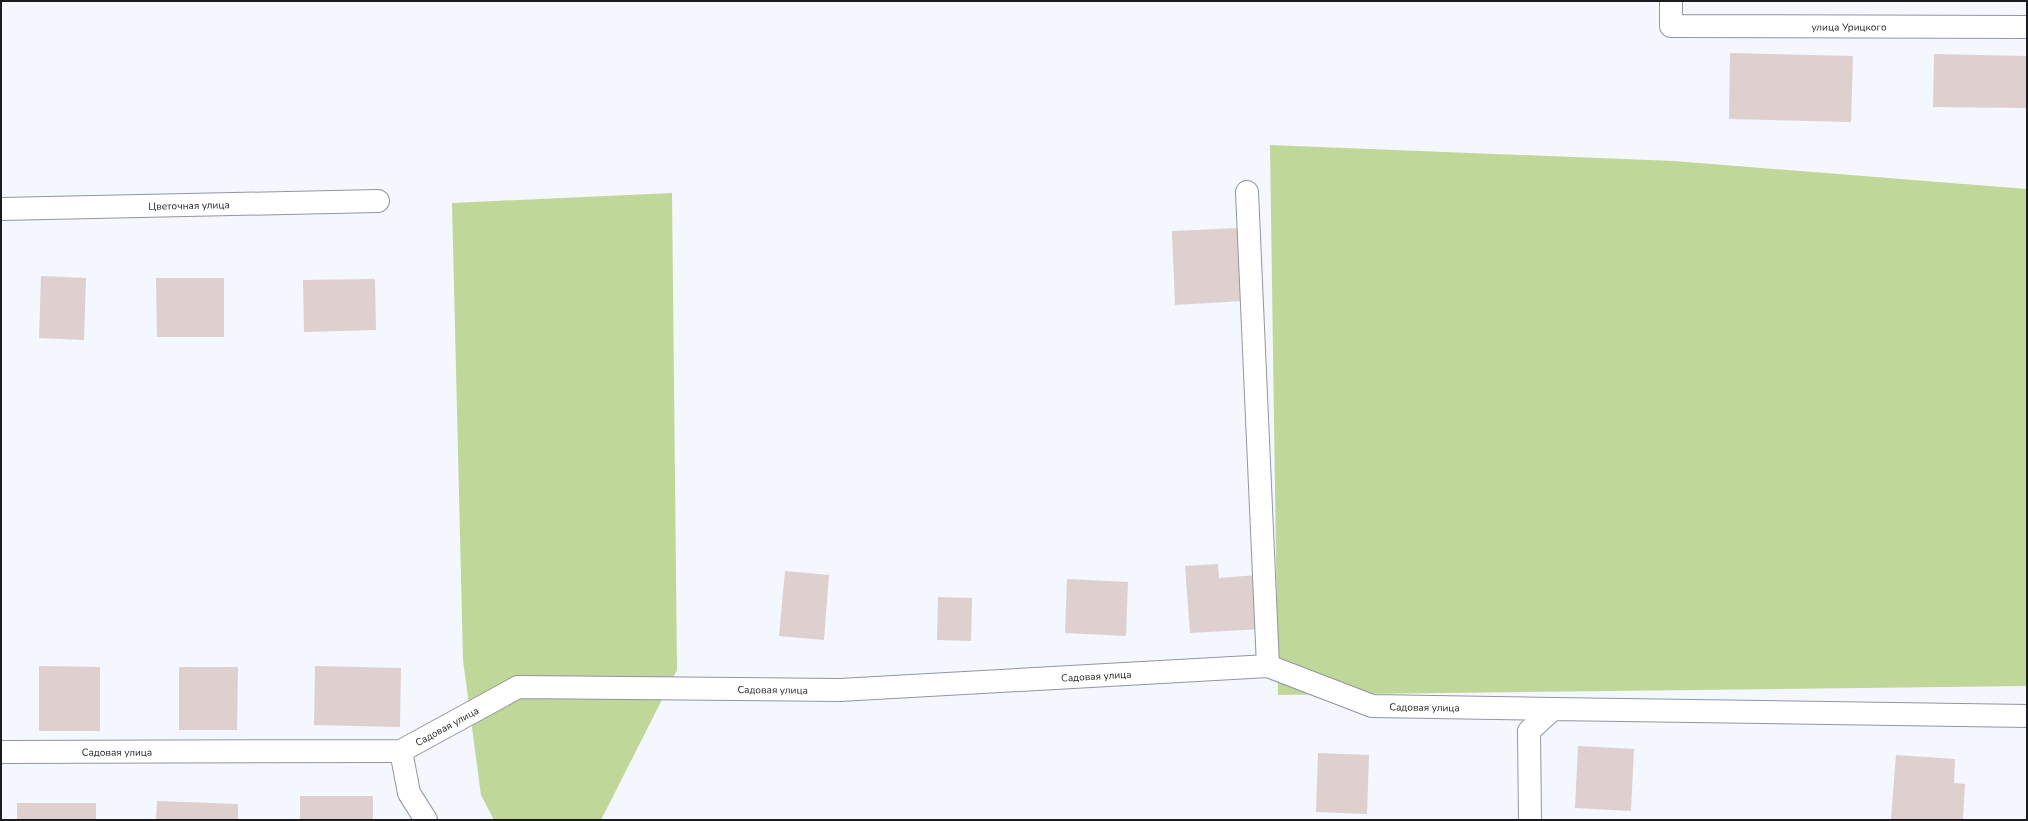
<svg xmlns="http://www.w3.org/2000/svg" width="2028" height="821" viewBox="0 0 2028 821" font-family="'Nunito Sans',sans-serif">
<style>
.green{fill:#bfd798}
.building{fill:#ddd0ce}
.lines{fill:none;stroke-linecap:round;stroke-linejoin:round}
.minor-casing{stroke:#9196a0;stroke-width:24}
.minor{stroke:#fff;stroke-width:22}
.labels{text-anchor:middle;stroke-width:3.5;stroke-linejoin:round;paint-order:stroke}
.street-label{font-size:10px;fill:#1a1c20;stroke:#f4f7fe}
</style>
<rect width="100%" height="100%" fill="#f4f7fe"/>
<path class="green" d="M1270,145l404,16 353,28v497l-749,9z
M672,193l5,477 -76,150h-107l-13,-25 -18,-135 -11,-457z"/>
<path class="building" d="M1730,53l123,3 -2,66 -122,-3z
M1934,54l93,2v52l-94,-1z
M1239,228l4,73 -68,4 -3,-74z
M41,276l45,2 -2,62 -45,-2z
M156,278h68v59h-67z
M375,279l1,51 -72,2 -1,-52z
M1218,564l1,14 38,-3 4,54 -71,4 -5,-67z
M785,571l44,4 -5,65 -45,-4z
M1067,579l61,3 -2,54 -61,-3z
M938,597l34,1 -1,43 -34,-1z
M39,666l61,1v64h-61z
M315,666l86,2 -1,59 -86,-2z
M179,667h59l-1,63h-58z
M1578,746l56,3 -3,62 -56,-3z
M1318,753l51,2 -2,59 -51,-2z
M1896,755l59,4 -1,24 11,1 -2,36 -72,-1z
M300,796h73v24h-73z
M157,801l81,3v16h-82z
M17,803h79v17h-79z"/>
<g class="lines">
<defs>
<g id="minor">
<path id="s1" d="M1671,1v25l356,1"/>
<path d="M1247,192l21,474"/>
<path id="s2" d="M1,209l377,-8"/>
<path d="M401,751l8,42 17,27"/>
<path id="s3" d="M1,752l400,-1 117,-64 322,3 428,-24 104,40 181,3"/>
<path d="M1530,820l-1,-89 24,-22 474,7"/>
</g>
</defs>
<use href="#minor" class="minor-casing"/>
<use href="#minor" class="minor"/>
</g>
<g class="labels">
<g class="street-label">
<text dy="4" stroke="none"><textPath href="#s1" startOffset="203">улица Урицкого</textPath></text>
<text dy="4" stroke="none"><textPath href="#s2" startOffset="188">Цветочная улица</textPath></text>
<text dy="4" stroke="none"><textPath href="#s3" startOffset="1112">Садовая улица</textPath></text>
<text dy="4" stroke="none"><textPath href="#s3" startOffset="788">Садовая улица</textPath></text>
<text dy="4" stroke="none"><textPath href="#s3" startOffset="1448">Садовая улица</textPath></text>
<text dy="4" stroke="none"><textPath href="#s3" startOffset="452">Садовая улица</textPath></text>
<text dy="4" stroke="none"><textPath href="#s3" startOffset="116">Садовая улица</textPath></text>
</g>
</g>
<rect width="2028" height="821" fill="none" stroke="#1a1c20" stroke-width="4"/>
</svg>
